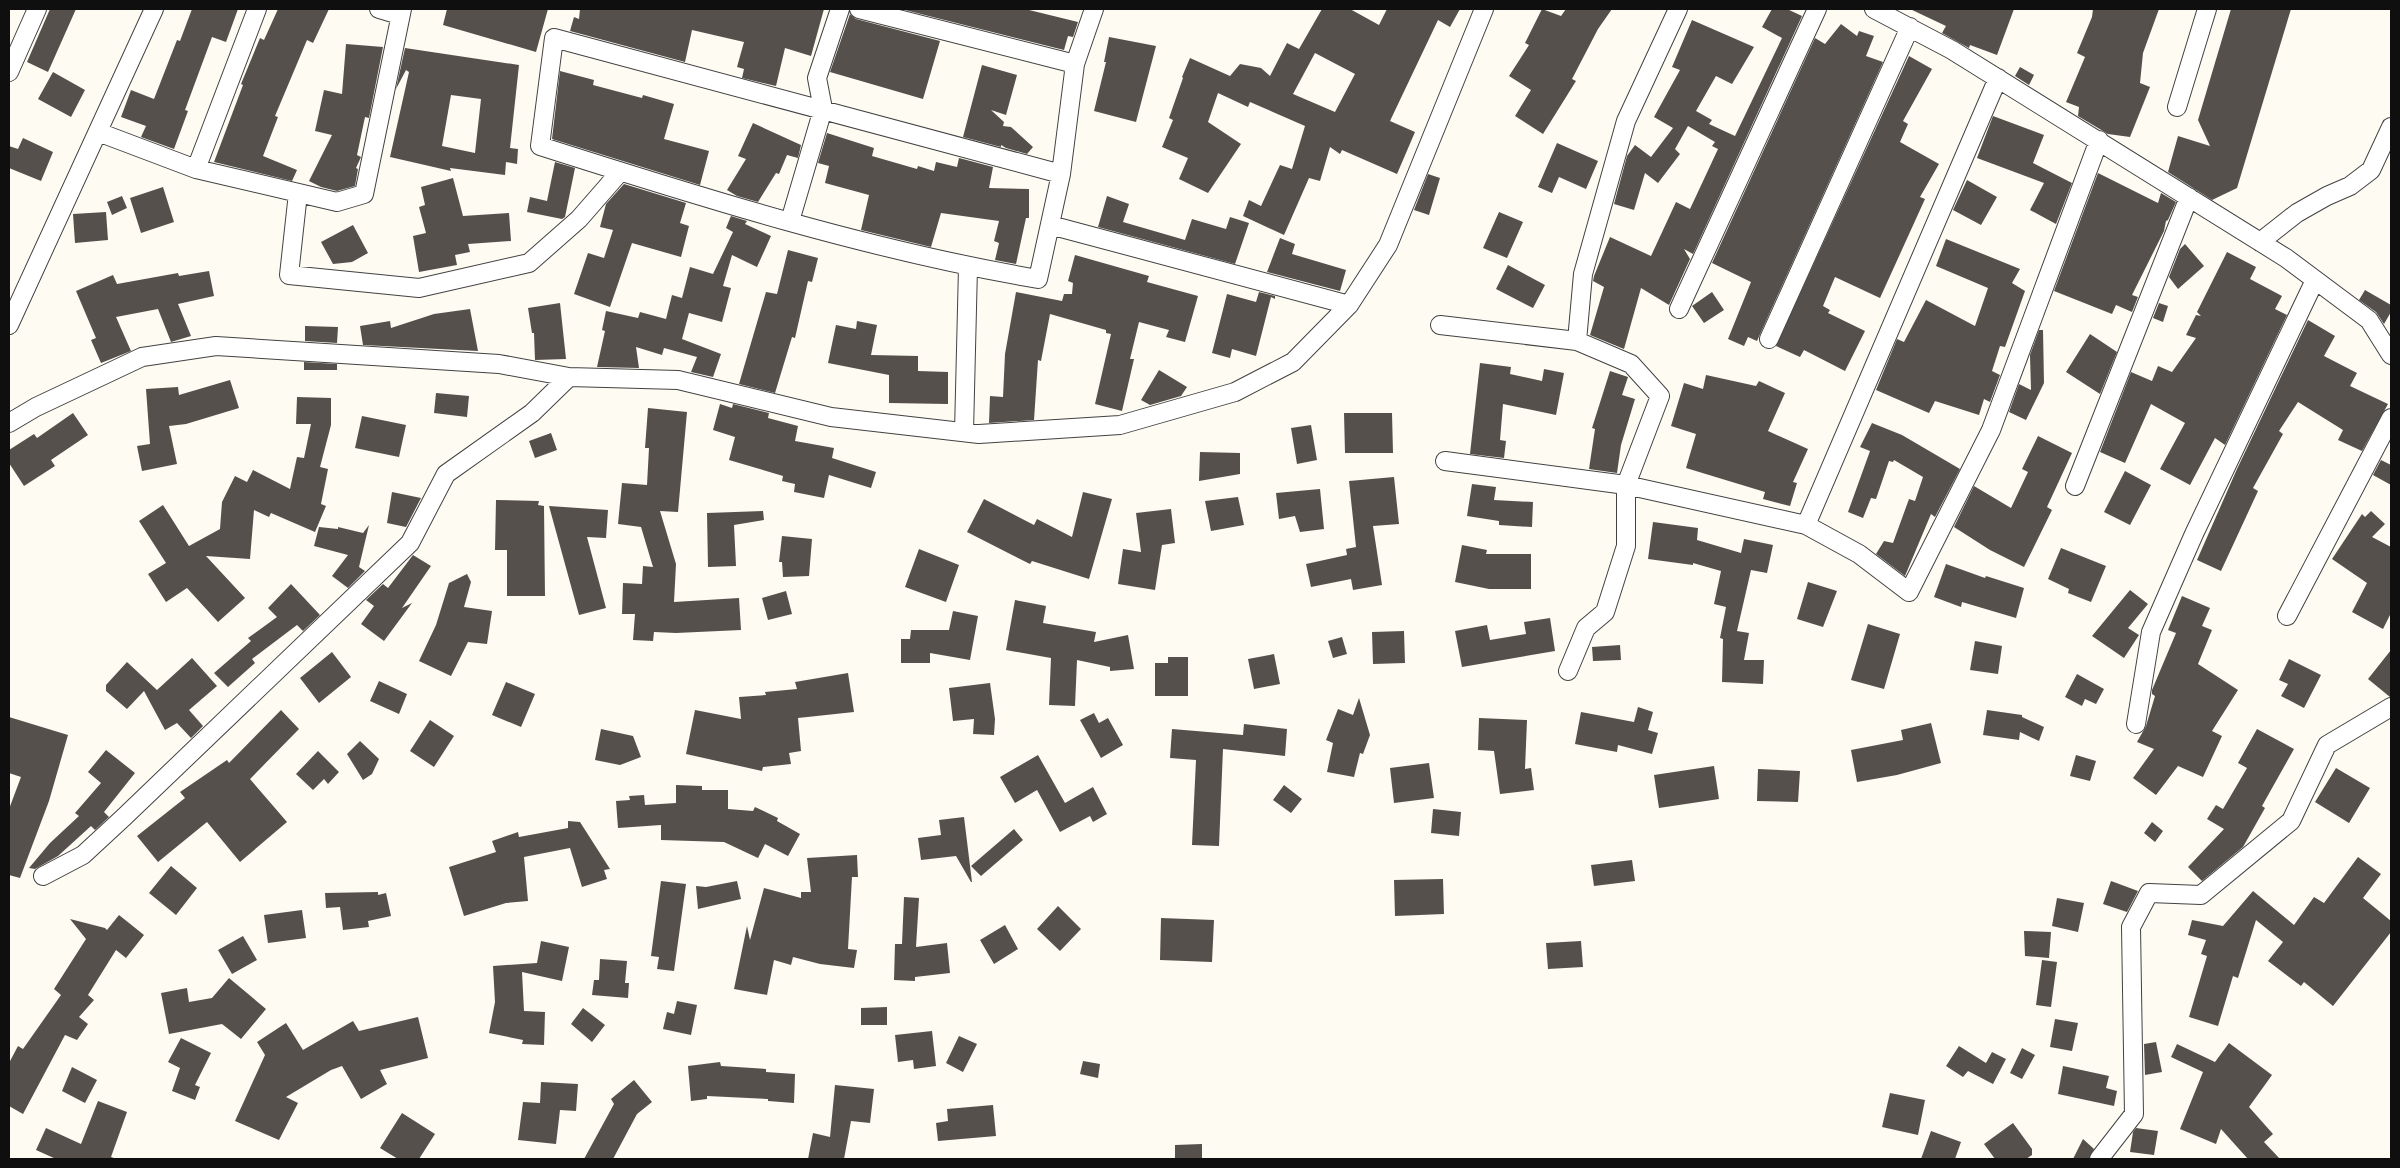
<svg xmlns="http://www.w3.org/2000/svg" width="2400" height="1168" viewBox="0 0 2400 1168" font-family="'PT Serif',serif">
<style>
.building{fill:#56504c;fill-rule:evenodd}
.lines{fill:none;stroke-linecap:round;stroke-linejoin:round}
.street-casing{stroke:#424242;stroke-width:20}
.street{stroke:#fff;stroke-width:18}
</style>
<rect width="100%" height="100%" fill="#fefbf2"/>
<path class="building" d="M50,9h26l-28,63 -21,-10z
M192,9h46l-12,33 -14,-5 -27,73 3,1 -14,38 -33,-12 5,-11 -25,-9 10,-27 23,9 23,-59 3,1z
M278,9h51l-16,34 -6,-3 -32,76 3,1 -15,39 34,14 -5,11 -78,-19 29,-77 -2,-1 19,-46 4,2z
M447,9h101l-12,43 -93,-27z
M580,9h244l-13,47 -26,-8 -9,38 -34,-8 2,-9 -7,-2 7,-25 -52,-12 -7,32 -115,-31 4,-14 5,2z
M901,9h124l53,13 -5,15 -5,-1 -4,14z
M1322,9h28l29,16 8,-16h73l-10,18 -12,-7 -48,101 25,11 -18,42 -55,-24 -2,4 -10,-7 -10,34 -11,-3 -25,57 -41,-19 6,-16 12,6 19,-41 12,4 13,-43 -55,-24 -2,5 -30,-14 -10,29 33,22 -33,49 -29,-14 9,-21 -26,-11 11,-27 -4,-2 14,-40 -1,-1 8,-19 40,18 10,-12 21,4 9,8 17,-33 12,6zM1315,53l40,21 -20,38 -42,-18z
M1542,9l19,7 5,-7h46l-14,20 -26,50 4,2 -33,53 -28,-18 16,-26 -22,-14 20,-31 -4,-2z
M1772,9h15l15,7 -109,238 -9,-5 6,10 -21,46 -28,-17 -17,61 -34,-14 14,-48 -11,-6 1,-5 16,-39 41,19 25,-54 14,7 28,-60 -6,-3 3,-4 -27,-16 -13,23 5,5 -22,29 -13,-10 -11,37 -20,-6 13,-48 8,-11 16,12 22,-29 -19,-11 26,-47 -8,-3 20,-47 62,27 -22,37 -16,-8 -20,35 16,9 -3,4 26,12 47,-98 -20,-11z
M1910,9h104l-17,46 -27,-10 -1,3 -27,-15 4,-7z
M2093,9h66l-16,44 -3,30 10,4 -20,50 -22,-3 -30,-18 1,-9 -13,-5 19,-45 -8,-4 15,-36z
M2231,9h60l-54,179 -25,12 -44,-28 10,-36 32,10 -12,-26z
M850,14l6,5 84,22 -17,58 -93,-27z
M1841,24l16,12 2,-5 15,5 -8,20 17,6 -126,279 -9,-4 -4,9 -16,-7 23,-57 -39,-19 103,-225 10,6z
M1109,37l47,9 -20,76 -42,-11 12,-49h-2z
M346,44l37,3 -14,71 -4,-1 -8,38 4,2 -5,11 2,1 -3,17 -18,5 -16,-4 -12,-6 23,-46 -17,-4 9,-41 18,4z
M405,48l114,17 -9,83 8,1 -1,15 -11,-2 -1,13 -55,-7 1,3 -61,-14 19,-85 -3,-2 -10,19zM451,95l30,4 -6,54 -33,-7z
M1909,56l23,13 -29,52 5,3 -8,18 39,22 -19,33 5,2 -45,99 -45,-21 -12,29 7,4 -2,3 37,18 -20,40 -41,-21 -4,7 -24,-11z
M982,65l35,10 -11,40 -15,-5 13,12 -1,4 8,1 22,20 -6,7 -21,-6 -5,-3v2l-38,-10z
M2020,67l14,8 -5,10 -14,-9z
M560,71l34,9 -1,5 49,13 1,-3 31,9 -10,35 45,12 -9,34 -148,-46z
M53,72l32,18 -14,27 -33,-18z
M1993,116l51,19 -11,28 39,20 -16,41 -26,-14 14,-27 -67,-25z
M753,123l48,22 -3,13 -11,-3 -8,19 -3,-1 -18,29 -21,-6 -10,-6 19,-31 -8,-3z
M827,133l47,15 -2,8 45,13 1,-3 16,5 2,-9 21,5 2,-9 34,9 -4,21 40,1v29h-3l-10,46 -21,-4 4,-17 -5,-2 5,-20 -58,-8 -10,34 -70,-17 8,-35 -44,-12 4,-17 -11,-3z
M23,138l30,14 -12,29 -32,-13v-22l9,3z
M1557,143l41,18 -12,28 -27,-12 -7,16 -14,-6z
M555,162l20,6 -10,49 -3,2 -35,-7 3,-15 17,4z
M2098,173l60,30 3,-10 15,9 -8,18 -2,1 -2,10 -32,64 6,2 -6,15 -16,-7 -4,9 -58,-23z
M1428,174l12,4 -11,37 -15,-5z
M453,178l10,38 46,-3 2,28 -43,3 2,8 -15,3 2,10 -38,7 -6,-36 13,-3 -7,-26 6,-2 -4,-18z
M1967,180l30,17 -16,28 -28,-15z
M624,184l62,19 -6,20 9,3 -8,31 -49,-14 -22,64 -36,-13 14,-41 16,5 9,-28 -13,-3 6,-23z
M163,187l11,35 -33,11 -11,-35z
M122,196l5,12 -15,7 -5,-13z
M1107,196l22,8 -6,18 62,18 7,-21 34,10 4,-12 19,6 -14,41 -137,-37z
M106,212l2,28 -33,3 -2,-29z
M1499,212l24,10 -16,36 -24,-10z
M731,216l16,5 -2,3 26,12 -14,31 -25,-12 -9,31 8,2 -9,34 -33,-9 -7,26 39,15 -8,23 -22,-5 6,-15 -33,-9 -2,7 -26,-8 3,21 -42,-1 8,-36 -3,-1 4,-19 32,7 2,-6 26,7 6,-24 10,3 8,-31 23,7 20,-42 -7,-4z
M353,225l15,28 -16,9 -19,2 -12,-22z
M1280,238l15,6 -3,10 54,16 -6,21 -73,-19z
M1946,239l74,30 -8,14 13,8 -20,56 -5,-1 -8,25 8,4 -10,27 -6,-3 -5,16 -44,-14 -6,12 -53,-23 21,-51 7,3 22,-42 49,26 13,-38 -52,-22z
M2185,244l19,22 -26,23 -9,-12 11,-28z
M788,250l30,8 -6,24 -4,-1 -13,57 -3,-1 -17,56 -36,-9 27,-92 11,2z
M2227,252l29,15 -6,12 32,17 -7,13 12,6 -62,130 -10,-7 -25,47 -30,-16 25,-46 -34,-19 -26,59 -25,-11 31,-80 21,9 6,-15 14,6 24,-34 -10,-3 10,-20 5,1 -4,-4z
M1075,255l74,21 -2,6 51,14 -13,46 -19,-5 3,-7 -30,-8 -9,37h4l-12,52 -27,-7 16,-70 -5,-1v-3l-56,-16 -9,47 -3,-1 -4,60 -45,3 1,-27 13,1 2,-43 11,-62 46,9 2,-7h8l1,-11 -5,-2z
M1508,265l37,20 -12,23 -37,-19z
M209,271l5,25 -36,8 13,32 -20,6 -13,-33 -42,8 15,34 -30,12 -10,-23 5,-2 -20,-47 37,-16 4,9 61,-11 1,3z
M2365,290l26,15v7l-7,12 -8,-12 -17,-12z
M1259,292l16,4v3l-4,-2 -15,59 -24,-7 -2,9 -18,-5 15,-59 29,8z
M1712,292l12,18 -20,13 -12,-17z
M560,303l6,56 -31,1 -1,-27h-2l-4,-25z
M2159,303l9,3 -5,16 -10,-4z
M470,309l8,42 -115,-6 -3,-19 30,-5 1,7 43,-14z
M2308,320l27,16 -11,20 33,17 -7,13 38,18 -26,47 -24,-11 5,-10 -45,-28 -19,29 4,3 -30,54 5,3 -37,80 -24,-11 40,-91z
M857,321l20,4 -6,30 47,1v15l30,1v32l-59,-1v-28l-61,-12 8,-38 20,4z
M305,326l33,1 -1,16 -32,-2z
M2039,330h4l1,53 -18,37 -17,-8 10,-28 12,6 -1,-35z
M2090,334l27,18 -17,42 -34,-22z
M304,362l33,2v6h-33z
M1480,363l31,4 -1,7 32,7 2,-12 20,4 -8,42 -53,-11 -3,36 6,1 -2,17 -34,-4z
M1159,370l28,17 -6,9 -31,9 -9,-5z
M1610,371l18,6 -6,18 13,4 -14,46 -4,28 -28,-4 6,-40 -3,-1z
M1706,375l50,11 3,-5 26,12 -17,38 40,18 -15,33 4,1 -7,23 -27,-7 2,-7 -79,-24 10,-34 -25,-8 13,-43 19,6z
M230,380l9,28 -53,16 -17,2 8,38 -35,7 -5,-25 13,-2 -4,-55 32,-2 1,8z
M436,393l33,3 -2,21 -33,-4z
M297,397l34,1v27l-11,42 8,2 -7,35 5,2 -11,26 -44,-19 -2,4 -15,-7 -4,49 -44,-3 39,42 -27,24 -31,-34 -21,14 -18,-28 18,-11 -27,-42 24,-16 26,41 31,-17 2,-27 13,-26 12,6 6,-12 37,19 7,-32 7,1 7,-34h-15z
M720,404l12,4 1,-4 36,9 -1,5 30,8 -3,15 39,7 -2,10 44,14 -5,16 -42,-13 -5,23 -30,-6 1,-8 -13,-3 1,-5 -54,-16 6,-23 -22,-7z
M648,408l39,4 -9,100 -18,-1 16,53 -2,38 65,-4 2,32 -65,3 -22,-1 -1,9 -20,-1 2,-26h-13l1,-31 19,1 1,-18 10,1 -12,-40 -23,-3 4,-41 25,2 2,-37h-4z
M73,413l15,22 -37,25 4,6 -31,20 -15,-23v-13l25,-16 3,4z
M1344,413h48l1,40h-48z
M362,416l44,9 -7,32 -44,-9z
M1872,423l30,12 58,34 -25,48 -4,-3 -26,62 -29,-22 8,-13 9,2 16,-44 6,2 8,-24 -29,-17 -1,2 -4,-1 -13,38 -5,-1 -8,20 -15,-6 22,-61 -10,-4z
M1311,425l6,35 -20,4 -6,-36z
M551,433l6,17 -22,8 -6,-17z
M2038,436l34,17 -25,54 5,3 -28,57 -34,-17 -36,-23 20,-41 37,22 17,-36 -6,-3z
M1200,452l40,1v21l-41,7z
M2381,460l10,5v20l-18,-10z
M2125,471l26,14 -21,40 -26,-13z
M1394,477l5,47 -26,2 9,59 -29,5 -2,-11 -40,8 -5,-23 41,-9 -1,-6 10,-2 -7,-66z
M1472,484l24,3 -2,13 39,2 -1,25 -33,-2v-4l-32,-5z
M1320,489l4,40 -24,3 -5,-16 -16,3 -3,-26z
M392,492l29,6 -15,29 -19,-4z
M1083,492l29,7 -23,80 -57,-18 -2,3 -63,-32 17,-33 50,26 3,-6 35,18z
M1238,497l6,28 -33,6 -6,-30z
M496,500l43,1 -1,4 6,1 1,90h-38v-46h-12z
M549,506l59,4 -2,28 -19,-1 19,71 -27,7z
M1171,509l4,34 -13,2 -7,45 -37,-6 5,-35 18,3 -5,-39z
M763,511l1,9 -30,5 2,41 -28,1 -1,-54z
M2371,511l14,13 -13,13 19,10v66l-8,16 -31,-17 15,-29 -35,-24 30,-45 3,3z
M1653,522l45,6 -1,12 44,13 3,-14 29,6 -6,28 -16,-3 -14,61 12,2 -5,27h20l-1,24 -41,-2 1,-43 -3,-1 6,-31 -12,-3 7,-33 -28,-8v2l-45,-6z
M369,525l-10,42 6,4 -17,17 -16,-12 16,-21 -34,-9 5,-19 19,2v-2l25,6z
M782,536l30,3 -3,37 -26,1 -1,-15h-3z
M1462,545l25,5 -1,4h45v35h-42l-34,-7z
M2061,548l45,18 -15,36 -23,-9 1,-4 -21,-10z
M919,549l40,16 -13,37 -41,-15z
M413,555l18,11 -29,42 10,-5 -28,38 -23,-17 13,-18 -8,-6 17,-16 5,4z
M1946,564l39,14 1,-2 38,12 -8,30 -54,-16 -1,5 -27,-10z
M467,574l4,8 -7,25 28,4 -5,33 -19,-2 -17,34 -32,-15 17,-36 13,-42z
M1808,582l29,9 -14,36 -26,-8z
M291,584l29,31 -17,16 -6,-6 -45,34 3,4 -27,24 -14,-14 37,-32 -3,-3 29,-21 -9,-9z
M2130,590l18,14 -20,24 11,7 -15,23 -32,-22z
M786,591l6,23 -24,6 -6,-22z
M2182,596l28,12 -8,18 10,4 -14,34 40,26 -26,41 10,5 -19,41 -25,-11 -22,29 -23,-17 21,-29 -17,-7 9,-16 9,-30 -3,-2v-4l24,-57 -8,-3z
M1015,600l31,6 -3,17 53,9 -2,10 34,-7 6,34 -24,2v-4l-33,-7 -2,46 -26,-1 2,-47 -45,-8z
M953,611l25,5 -8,44 -40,-7v10h-29v-24h9l1,-9h38z
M1550,618l5,33 -93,16 -7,-36 32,-6 3,15 36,-6 -2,-12z
M1868,624l32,10 -16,55 -33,-9z
M1404,631l1,32 -32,1 -1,-32z
M1342,637l5,17 -14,4 -5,-17z
M1975,641l27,5 -4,28 -28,-4z
M1620,645l1,15 -28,1 -1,-14z
M2391,650v46l-1,1 -22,-18z
M332,652l19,25 -32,26 -19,-25z
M1274,654l6,30 -26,5 -6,-30z
M1168,657h20v39h-33v-33h13z
M192,658l25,28 -28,24 14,16 -12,12 -14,-15 -12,7 -21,-39 -17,18 -21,-18v-6l21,-23 30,28z
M2289,659l32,16 -17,33 -23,-12 7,-12 -9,-4z
M848,673l6,39 -56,6 3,33 -12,2 2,11 -28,3 -1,4 -76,-17 9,-44 46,9 -2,-22 27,-2 -1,-3 32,-3 -2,-7z
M2077,674l27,15 -8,15 -11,-5 -3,7 -17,-9z
M379,681l28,13 -8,20 -29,-13z
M506,682l29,12 -14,33 -29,-12z
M990,683l5,36 -1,16 -21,-1 1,-15 -21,2 -4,-33z
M1359,698l11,37 -7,19 -3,-1 -6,24 -27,-5 6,-29 -7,-3 12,-31 15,6z
M1638,707l15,5 -5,18 10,3 -6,21 -34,-9 -1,7 -42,-8 6,-32 53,10z
M281,710l18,19 -49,50 37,43 -47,40 -33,-40 -49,40 -21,-26 48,-38 -5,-6 47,-32 2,3z
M1987,710l35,5v2l22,10 -5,14 -19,-9 -1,8 -36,-5z
M1094,713l5,10 9,-5 15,27 -22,13 -21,-38z
M9,717l59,18 -19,66 -29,77 -11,-3v-66l12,-32 -12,-4z
M1479,718l48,2 -2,49 6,-1 3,22 -34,4 -6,-43 -16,-1z
M430,720l24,16 -20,31 -24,-16z
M1931,723l10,40 -44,12 -40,7 -6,-32 52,-10 -2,-10z
M1244,724l43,5 -2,27 -62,-7 -4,97 -27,-1 4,-85 -26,-2 2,-29 71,6z
M601,729l32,7 8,21 -21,8 -25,-5z
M2257,729l37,20 -32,57 3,2 -22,39 -41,34 -14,-14 36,-38 -17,-10 9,-14 7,4 24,-41 -9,-5z
M360,741l19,18 -7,15 -9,6 -16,-26z
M106,750l29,23 -31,39 5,5 -14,13 -4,-4 -33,30 -23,13 -6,-1 21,-25 29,-27 -4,-3 26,-30 -13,-11z
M318,751l21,21 -11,12 -4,-5 -11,11 -17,-16z
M1038,755l27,48 28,-16 14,27 -14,8 -3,-6 -30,16 -23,-42 -22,13 -15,-26z
M2076,755l20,6 -6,20 -20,-5z
M1429,763l5,35 -40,5 -4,-35z
M1714,766l5,33 -60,9 -5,-33z
M2336,768l34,20 -21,35 -34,-21z
M1758,769l42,2 -2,31 -41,-1z
M676,785l26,1v4h26v19l25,2 2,-4 23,11 -1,3 23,13 -12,22 -23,-12 -7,14 -34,-16 -63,-2v-15l-43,3 -2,-27 14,-1 -1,-4 15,-1 1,10 31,-2z
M1284,785l18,14 -11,14 -18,-13z
M1433,809l28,3 -2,24 -28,-3z
M964,817l8,65h-1l-15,-26 -35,4 -3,-22 23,-3 -2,-15z
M568,821l12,1 30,47 -6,1 3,9 -25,8 -12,-39 -46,9 4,44 -22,2 -42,13 -15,-49 47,-15 -4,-11 26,-9 1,5 49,-9z
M2152,822l11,9 -8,11 -11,-9z
M1014,829l9,11 -42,36 -10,-10z
M857,855l1,22h-6l-4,72 9,1 -3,18 -34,-4 -27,-7 -2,8 -17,-5 -7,35 -33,-6 13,-63 3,14 14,-52 37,10v-6h10l-4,-34z
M2358,857l23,17 -18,24 28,23v11l-58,74 -29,-24 -3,4 -33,-25 15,-19 -27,-22 -18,58 -5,-2 -15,50 -29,-9 18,-61 -6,-2 5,-14 -18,-5 4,-15 31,6 30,-35 41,34 20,-28 10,6z
M1632,860l3,21 -41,5 -3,-21z
M171,866l26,22 -21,27 -27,-22z
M1443,879l1,35 -49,2 -1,-36z
M661,881l25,3 -12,87 -17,-2 2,-12 -8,-1z
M737,881l4,18 -43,10 -2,-23 10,1z
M2111,881l27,10 -11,21 -24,-8z
M378,892v3l8,-2 5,23 -23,5 1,6 -26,3 -3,-23 -14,1 -1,-15z
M904,897l15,1 -3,49 31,-4 3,30 -35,4v4l-21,-1 1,-36h7z
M2057,898l27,5 -6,29 -26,-6z
M1058,906l23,23 -21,22 -23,-22z
M302,910l4,28 -38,5 -4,-28z
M119,915l25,20 -18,23 -10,-8 -28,45 6,5 -15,17 9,7 -11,16 -12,-5 -42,79 -14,-8v-43l9,-17 5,3 38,-54 -7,-6 32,-50 -16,-20 35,9 2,2z
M1161,918l53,2 -2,42 -52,-2z
M1005,925l13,24 -24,15 -14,-24z
M2024,931l27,1 -2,26 -24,-2z
M243,936l14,24 -25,14 -14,-24z
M541,941l28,6 -7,34 -40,-9 2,39 21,1 -1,33 -22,-1 1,-4 -34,-7 6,-31 -2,-36 44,-3z
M1581,941l2,26 -35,2 -2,-26z
M600,959l27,2 -2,22h4l-1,15 -36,-3 2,-15h5z
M2042,960l15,2 -6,45 -15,-2z
M229,978l37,31 -25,30 -19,-15 -53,10 -8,-41 26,-5 2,14 23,-4z
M677,1001l20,4 -6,30 -28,-6 4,-17 7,2z
M887,1007v18h-26v-17z
M583,1008l22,17 -13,17 -21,-18z
M418,1017l10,41 -48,12 7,14 -26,15 -19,-33 -11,4 -45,27 12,6 -19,37 -44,-19 30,-66 -8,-13 29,-19 17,27 50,-29 6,10z
M2055,1019l23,4 -6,28 -22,-4z
M932,1031l4,35 -22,3 -1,-9 -15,2 -3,-27z
M959,1036l18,8 -14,28 -17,-9z
M181,1038l30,15 -16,32 5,2 -5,13 -23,-9 8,-23 -12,-6z
M2156,1042l6,30 -17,3 -1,-31z
M2229,1043l43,32 -23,32 24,27 -9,8 16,17h-32l-27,-30 -5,15 -36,-15 23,-57 -32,-15 6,-13 38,18z
M1959,1046l27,17 6,-11 14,7 -13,25 -25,-13 -5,6 -17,-11z
M2022,1048l13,7 -13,24 -12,-6z
M1083,1061l17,3 -2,14 -18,-4z
M720,1062l1,4 45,3v3l29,2 -1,29 -26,-2v-2l-61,-3v3l-16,2 -3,-35z
M2063,1066l46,10 -3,12 11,3 -3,15 -56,-12z
M72,1067l25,13 -12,23 -23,-12z
M634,1080l18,22 -15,12 -24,45h-29l30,-55 -3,-5z
M541,1082l37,2 -2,27 -16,-1 -4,34 -38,-4 5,-38 17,1z
M835,1085l39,4 -4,34 -19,-2 -7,38h-36l5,-26 17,4z
M1890,1093l35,7 -7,35 -36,-8z
M98,1101l29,11 -16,45 6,2h-61l-20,-9 10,-22 35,16z
M993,1105l3,31 -58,5 -2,-18 12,-2 -1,-12z
M402,1113l33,21 -16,25h-21l-18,-11z
M2013,1123l19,26v6l-6,4h-31l-11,-15z
M2136,1128l22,3 -4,24 -24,-3 3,-20z
M1931,1131l30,11 -6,17h-34z
M2083,1139l11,10 -5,10h-16z
M1202,1144v15h-27v-14z"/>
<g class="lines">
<defs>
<path id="street" d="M379,9l20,6
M859,9l216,55
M1874,9l78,41 334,208 83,62 22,35
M9,72l28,-63
M2177,107l30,-98
M98,132l98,37 61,-160
M196,169l141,33 27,-8 38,-185
M1061,174l-507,-136 -14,108c163,52 329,104 498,133l23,-105 14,-110 19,-55
M298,193l-9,82 130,13 110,-25 50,-44 41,-47
M790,221l33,-112 -6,-31 23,-69
M1050,225l299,80
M2260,242l37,-29 30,-17 23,-10 21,-16 20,-43
M1679,309l138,-300
M9,325l145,-316
M1440,325l137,16 54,23 29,32 -34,89v61l-21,66 -19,16 -18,43
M1769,339l141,-312
M1577,341l6,-67 43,-153 52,-112
M9,423l27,-16 106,-50 74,-11 283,18 70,13
M964,432l4,-165
M1445,461l181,24 180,40 53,29 50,38 82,-162 108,-290
M2075,486l114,-289
M1806,525l192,-447
M2287,616l104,-198
M2136,724l15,-92 43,-98 121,-254
M43,876l40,-21 40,-37 287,-275 36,-69 86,-61 37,-36 109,3 153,37 148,17 141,-9 115,-33 58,-30 56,-57 39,-60 96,-236
M2099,1159l35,-45 -3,-187 18,-34 52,2 90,-74 36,-76 64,-38"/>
</defs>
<use href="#street" class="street-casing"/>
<use href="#street" class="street"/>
</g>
<rect width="2400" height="1168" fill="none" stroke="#0f0f0f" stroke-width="20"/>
</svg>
